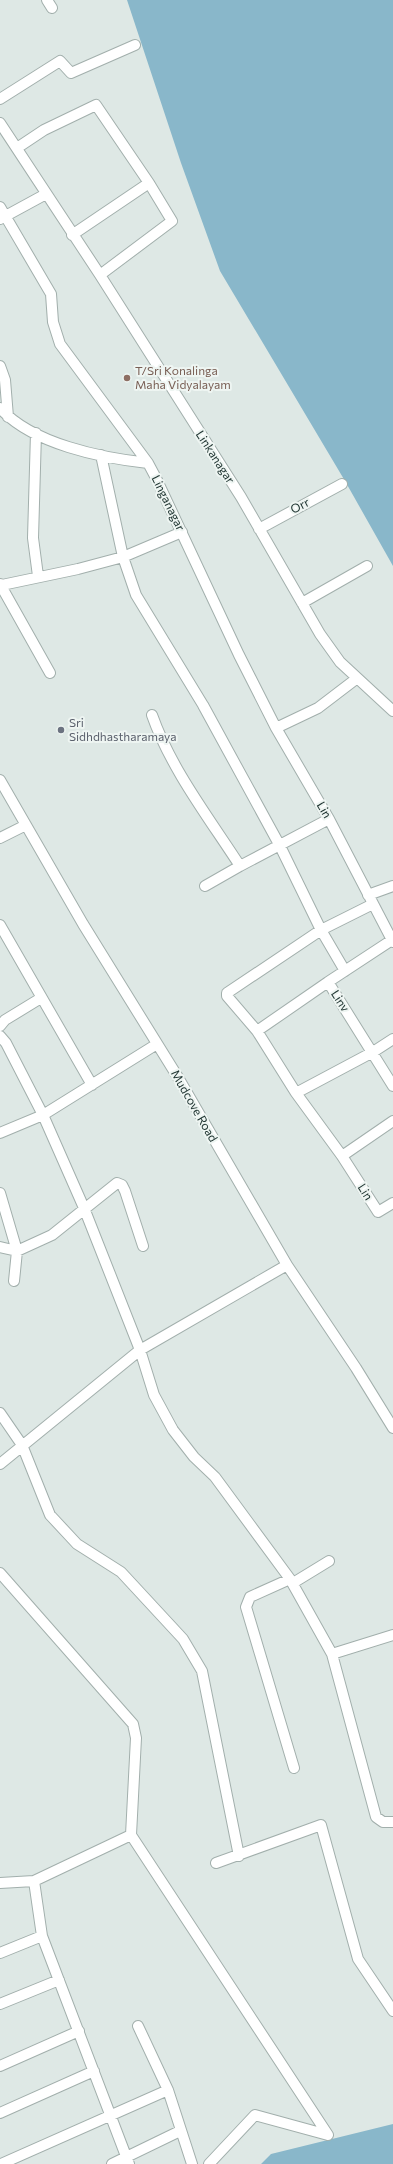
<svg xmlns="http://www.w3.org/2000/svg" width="393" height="2164" viewBox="0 0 393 2164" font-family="Commissioner,sans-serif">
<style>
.water{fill:#89b7ca}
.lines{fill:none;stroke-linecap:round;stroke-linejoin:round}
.minor-casing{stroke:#a2afac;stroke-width:12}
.minor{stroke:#fff;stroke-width:10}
.education-dot{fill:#8d6e63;stroke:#eef5f2;stroke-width:1.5}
.worship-dot{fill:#6b7280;stroke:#eef5f2;stroke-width:1.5}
.labels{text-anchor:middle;stroke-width:4;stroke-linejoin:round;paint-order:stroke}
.education-label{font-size:12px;fill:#785e54;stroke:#eef5f2;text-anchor:start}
.street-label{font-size:12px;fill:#213633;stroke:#eef5f2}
.worship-label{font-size:12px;fill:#5b616d;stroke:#eef5f2;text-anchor:start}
</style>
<rect width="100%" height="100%" fill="#dee8e5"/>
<path class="water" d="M127,0h266v566l-48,-85 -125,-210 -39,-108z
M393,2124v40h-132l10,-10z"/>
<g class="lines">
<defs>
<path id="minor" d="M47,0l5,8
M0,99l60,-38 11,12 64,-28
M0,123l100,152 141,222 79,137 20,28 53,49
M17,148l27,-18 52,-25 53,78 23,38 -72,54
M0,207l51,87 2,28 7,22 88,119 8,15 83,177 37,73 53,91 64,123
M0,219l46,-25
M72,235l77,-52
M0,366l5,14 3,37
M0,408c32,36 102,50 148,55
M36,433l-3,105 5,38
M101,455l22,102 13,38 67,110 77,141 41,84 52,-26
M259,529l83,-45
M0,584l50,89
M2,585l76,-16 45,-12 59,-25
M302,603l65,-37
M152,715c19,54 57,103 88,151l89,-47
M276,728l42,-20 38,-29
M0,780l83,144 96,155 108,186 69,103 37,60
M0,838l26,-13
M205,886l35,-20
M368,895l25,-9
M0,925l92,160
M392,940l-64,42 65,104
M0,1026l5,-6 36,-22
M257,1031l-30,-35v-3l94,-63 24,41
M0,1036l6,7 37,72 41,93 56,142 14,45 19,35 21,27 21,20 75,102 42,75 44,163 7,5h10
M393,1039l-20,13 -77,41 46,63 36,56 15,-9
M296,1093l-39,-62 71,-49
M0,1133l43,-18 114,-71
M342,1156l51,-35
M0,1193l17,58 -3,30
M0,1247l17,4 35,-16 65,-52 5,2 3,6 18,55
M0,1413l22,32 28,70 27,29 44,28 62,67 19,32 37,185
M0,1464l140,-114 147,-85
M0,1573l133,151 3,14 -5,97 197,300
M290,1579l-40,18 -4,10 48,161
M293,1583l36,-22
M332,1654l61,-19
M216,1863l105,-38 37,134 35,52
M34,1881l8,55 87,228
M0,1883l34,-2 97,-46
M0,1953l42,-17
M0,2004l59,-24
M138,2026l30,64 24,74
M0,2066l79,-35
M0,2113l94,-42
M1,2164l167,-74
M112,2164l68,-33
M209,2164l46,-49 73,20"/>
</defs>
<use href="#minor" class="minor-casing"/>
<use href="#minor" class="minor"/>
</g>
<circle class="education-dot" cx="127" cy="378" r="4"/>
<circle class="worship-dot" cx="61" cy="730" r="4"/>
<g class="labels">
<g class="education-label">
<text x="135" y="375">T/Sri Konalinga<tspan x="135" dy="14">Maha Vidyalayam</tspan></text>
</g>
<g class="street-label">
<text transform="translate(215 457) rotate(57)" y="4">Linkanagar</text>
<text transform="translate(168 503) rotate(64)" y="4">Linganagar</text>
<text transform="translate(300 506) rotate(-28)" y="4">Orr</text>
<text transform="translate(324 810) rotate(60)" y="4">Lin</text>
<text transform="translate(340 1001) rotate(57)" y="4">Linv</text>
<text transform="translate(194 1106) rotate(60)" y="4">Mudcove Road</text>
<text transform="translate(365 1192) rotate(58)" y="4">Lin</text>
</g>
<g class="worship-label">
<text x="69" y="727">Sri<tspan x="69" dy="14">Sidhdhastharamaya</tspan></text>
</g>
</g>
</svg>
